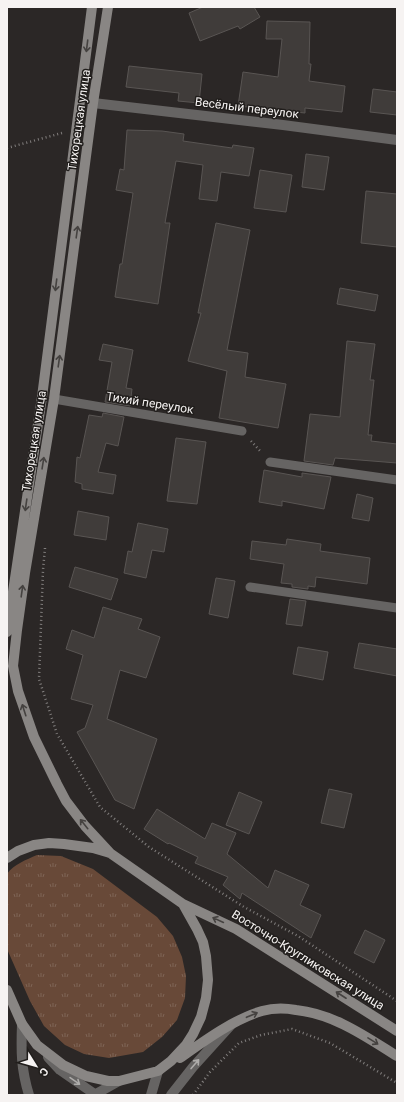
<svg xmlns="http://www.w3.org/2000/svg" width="404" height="1102" viewBox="0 0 404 1102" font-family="Roboto,sans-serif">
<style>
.grass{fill:url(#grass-tufts)}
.building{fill:#403c3a;stroke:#595553}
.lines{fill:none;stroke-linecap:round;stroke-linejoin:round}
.path{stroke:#817e7d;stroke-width:2.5;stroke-dasharray:1 3;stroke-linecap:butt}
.service{stroke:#666463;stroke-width:9}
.minor{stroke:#666463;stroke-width:10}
.tertiary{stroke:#666463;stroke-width:10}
.secondary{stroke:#898684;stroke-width:10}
.oneway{stroke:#454240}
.oneway2{stroke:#aeacaa}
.labels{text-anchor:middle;stroke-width:3;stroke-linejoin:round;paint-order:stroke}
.street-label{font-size:12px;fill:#f6f3f2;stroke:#211e1c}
</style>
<defs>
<pattern id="grass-tufts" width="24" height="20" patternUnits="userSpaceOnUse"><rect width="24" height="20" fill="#684938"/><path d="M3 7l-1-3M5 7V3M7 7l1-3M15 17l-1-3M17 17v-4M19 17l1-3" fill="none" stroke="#7e6455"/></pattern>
</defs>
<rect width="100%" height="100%" fill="#2b2726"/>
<path class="grass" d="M37,855l24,1 32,13 64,48 16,19 9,21 4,19 -1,22 -8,22 -15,17 -19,15 -34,6 -25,-4 -19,-9 -21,-19 -14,-25 -23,-52v-75c7,-10 19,-14 30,-19z"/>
<path class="building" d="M203,7h51l6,10 -20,12 -2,-3 -38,15 -11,-28z
M267,21l43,1 -1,42h2l-2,17 36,5 -3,26 -37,-4v5l-67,-7 5,-34 35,5 4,-38h-16z
M129,66l73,8 -3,29 -21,-2 1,-8 -53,-6z
M373,89l24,3v23l-27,-3z
M127,130l35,1 22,3 -1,7 49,7 1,-3 21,3 -5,28 -28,-4 -4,29 -18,-2 4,-34 -27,-4 -11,62h5l-12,81 -43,-7 5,-33h2l11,-71 -17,-3 4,-21 4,1z
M306,154l23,3 -5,33 -22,-3z
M260,170l32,5 -6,37 -32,-4z
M366,191l31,3v53l-36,-4z
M216,223l34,7 -23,120 21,3 -3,24 41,7 -8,44 -59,-10 8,-47 -39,-10 13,-48h-3z
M340,288l38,7 -3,16 -38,-7z
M347,341l28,3 -5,36h4l-6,55h4l-1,6 26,3v19l-62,-5 -2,7 -29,-4 6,-47 30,3z
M103,344l30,6 -7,38 6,1 -2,17 -25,-4 7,-40 -13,-2z
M103,413l21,4 -6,29 -12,-3 -8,29 18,3 -3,19 -31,-5v-5l-7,-2 2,-25 3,1 9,-43 13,2z
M176,438l30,4 -9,62 -30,-3z
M264,470l38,7v-4l29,4 -7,32 -42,-8v5l-23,-4z
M357,494l16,4 -4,23 -17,-3z
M78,511l31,6 -3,23 -32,-5z
M138,523l30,6 -4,23 -12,-2 -6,28 -22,-5 4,-22 4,1z
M287,539l34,5 -1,7 50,7 -3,26 -51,-7 -1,10 -7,-1v3l-16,-2v-3l-11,-1 3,-19 -34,-5 2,-18 34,4z
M75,567l43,12 -7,21 -42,-13z
M216,578l19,3 -7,37 -19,-4z
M290,599l16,2 -4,25 -16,-2z
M103,607l39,12 -4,10 22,8 -14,41 -26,-8 -13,49 50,20 -23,70 -19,-9 -38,-68 8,-4 8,-23 -22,-6 12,-44 -17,-6 6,-19 22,8z
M359,643l38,6v27l-43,-8z
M298,647l30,5 -5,28 -30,-6z
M329,789l23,5 -8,34 -23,-5z
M239,792l23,10 -13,32 -23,-9z
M157,809l48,30 7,-16 24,10 -9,21 41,34 7,-18 34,15 -9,20 21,10 -10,23 -69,-45 -2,6 -17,-14 5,-8 -33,-14 3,-6 -29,-14 -1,1 -24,-15z
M365,930l20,10 -11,23 -20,-10z"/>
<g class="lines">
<path class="path" d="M7,148l55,-15
M251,441l10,11
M45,548l-2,22 -4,109 18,55 43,73 49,40 95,60 54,29 99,65
M193,1095l17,-23 29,-29 22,-8 31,-6 38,14 67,40"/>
<path class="service" d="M54,399l188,32
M270,462l127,18
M250,587l147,21"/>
<path class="minor" d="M93,103l190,22 114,15"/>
<path class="tertiary" d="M22,1024c-1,27 -1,45 7,71
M48,1057l12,13 36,25
M94,1095l25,-14
M151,1095l7,-24
M171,1095l22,-28 38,-42"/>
<path class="secondary" d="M108,7l-15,96 -39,296 -29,174 -8,57 -4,36 5,25 16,46 23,47 9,17 19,25 25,27
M7,632l35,-235 50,-390
M7,858l11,-7 16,-6 15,-2 15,1 29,4 17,5 73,51 14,25 6,13 3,14 2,24 -2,18 -5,19 -8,17 -7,11 -15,16 -13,10 -39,10h-11l-22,-5 -23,-11 -26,-20 -15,-21 -15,-34
M183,904l53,25 161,102
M180,1058c24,-17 54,-39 82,-47 11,-3 23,-3 34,-1 38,4 69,26 101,46"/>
</g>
<defs><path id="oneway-shaft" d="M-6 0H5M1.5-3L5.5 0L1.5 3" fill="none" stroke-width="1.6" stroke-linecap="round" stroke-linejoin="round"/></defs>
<g class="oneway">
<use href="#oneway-shaft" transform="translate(87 46) rotate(97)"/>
<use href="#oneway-shaft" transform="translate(77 232) rotate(-82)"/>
<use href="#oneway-shaft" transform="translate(56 285) rotate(97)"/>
<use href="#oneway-shaft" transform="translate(59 361) rotate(-82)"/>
<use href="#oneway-shaft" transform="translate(43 463) rotate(-81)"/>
<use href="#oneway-shaft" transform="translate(26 505) rotate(98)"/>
<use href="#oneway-shaft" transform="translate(22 591) rotate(-82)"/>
<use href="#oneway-shaft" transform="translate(24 710) rotate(-108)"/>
<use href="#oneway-shaft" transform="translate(84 824) rotate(-129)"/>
<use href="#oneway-shaft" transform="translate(218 920) rotate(-155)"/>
<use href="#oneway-shaft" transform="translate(341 995) rotate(-147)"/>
<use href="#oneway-shaft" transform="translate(252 1015) rotate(-23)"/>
<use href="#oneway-shaft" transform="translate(373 1041) rotate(32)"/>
</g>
<g class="oneway2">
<use href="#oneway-shaft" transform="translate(195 1064) rotate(-49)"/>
<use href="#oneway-shaft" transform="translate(75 1081) rotate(35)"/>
</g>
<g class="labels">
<g class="street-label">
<text transform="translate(247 108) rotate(7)" y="4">Весёлый переулок</text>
<text transform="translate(79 120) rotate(-82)" y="4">Тихорецкая улица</text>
<text transform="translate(150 403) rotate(9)" y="4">Тихий переулок</text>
<text transform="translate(34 441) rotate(-81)" y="4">Тихорецкая улица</text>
<text transform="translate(308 960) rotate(32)" y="4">Восточно-Кругликовская улица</text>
</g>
</g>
<rect width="404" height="1102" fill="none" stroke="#f6f3f2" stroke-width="16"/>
<g transform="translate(36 1066) rotate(127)" stroke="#211e1c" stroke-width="3" paint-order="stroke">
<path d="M0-3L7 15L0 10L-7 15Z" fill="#f6f3f2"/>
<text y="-6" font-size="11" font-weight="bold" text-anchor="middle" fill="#f6f3f2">С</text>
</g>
</svg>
